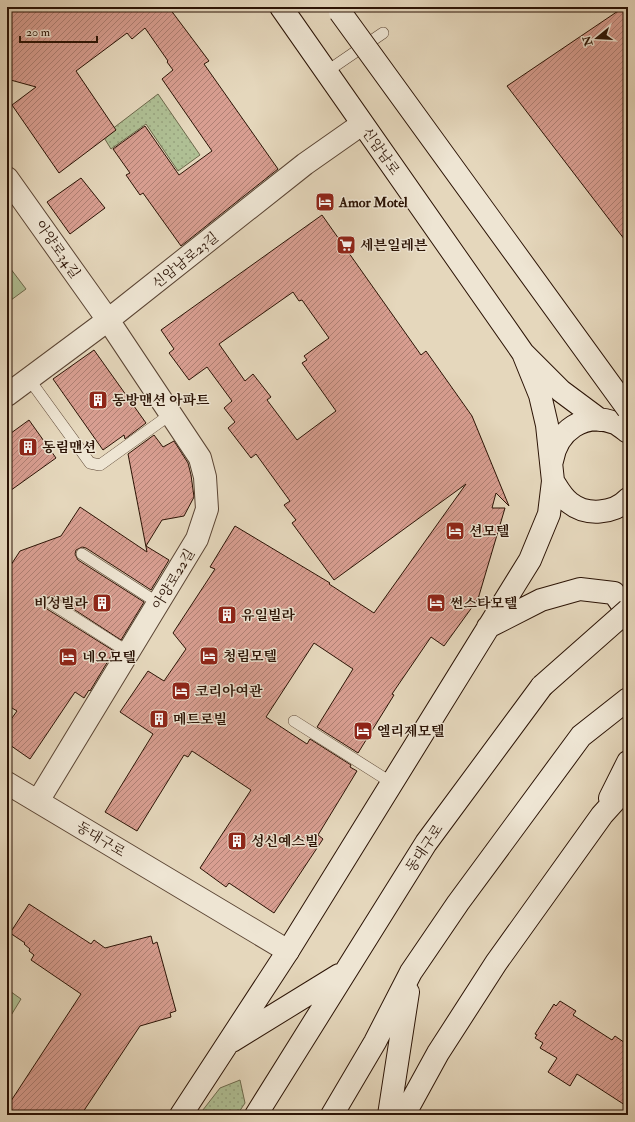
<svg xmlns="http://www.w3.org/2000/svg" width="635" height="1122" viewBox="0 0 635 1122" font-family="'IM FELL Double Pica','Noto Serif KR',serif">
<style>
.park{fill:#afbf94;stroke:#6d694c}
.garden{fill:url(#garden-dots);stroke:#6d694c}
.building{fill:url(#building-hatch);stroke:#2b1305;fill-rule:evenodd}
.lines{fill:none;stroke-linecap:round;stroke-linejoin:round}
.lane-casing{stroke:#5a4433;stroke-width:12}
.street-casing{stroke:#5a4433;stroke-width:24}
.secondary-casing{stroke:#2b1305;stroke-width:24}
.lane{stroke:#eee5d3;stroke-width:11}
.street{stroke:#eee5d3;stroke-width:22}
.secondary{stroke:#eee5d3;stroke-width:22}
.secondary-bridge-casing{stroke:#2b1305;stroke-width:24;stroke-linecap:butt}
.secondary-bridge{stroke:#eee5d3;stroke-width:22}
.labels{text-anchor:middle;stroke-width:3;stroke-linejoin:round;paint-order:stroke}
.street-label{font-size:14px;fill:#2b1305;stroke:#eee5d3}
.poi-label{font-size:14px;font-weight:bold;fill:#2b1305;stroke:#eee5d3;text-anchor:start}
</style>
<defs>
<pattern id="garden-dots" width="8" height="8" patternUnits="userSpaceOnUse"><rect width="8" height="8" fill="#afbf94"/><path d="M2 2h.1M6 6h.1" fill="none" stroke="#97a37e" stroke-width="1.8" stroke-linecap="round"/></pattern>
<pattern id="building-hatch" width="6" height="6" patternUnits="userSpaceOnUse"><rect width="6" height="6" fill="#d89e91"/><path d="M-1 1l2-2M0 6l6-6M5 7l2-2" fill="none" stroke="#af8074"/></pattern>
</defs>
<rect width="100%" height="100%" fill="#e5d7bc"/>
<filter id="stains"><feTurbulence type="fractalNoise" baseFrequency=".005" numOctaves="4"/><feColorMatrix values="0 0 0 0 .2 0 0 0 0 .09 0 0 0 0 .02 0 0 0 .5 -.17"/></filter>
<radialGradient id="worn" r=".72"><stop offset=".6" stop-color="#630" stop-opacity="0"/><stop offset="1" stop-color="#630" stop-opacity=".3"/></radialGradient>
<path class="park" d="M7,264l19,25 -19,14z
M7,989l14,10 -14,23z"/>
<path class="garden" d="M158,94l42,61 -22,16 -32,-47 -35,25 -8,-13z
M240,1080l5,23 -8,12h-38l21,-27z"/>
<path class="building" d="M7,7h166l-3,2 39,52 -5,3 74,105 -97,77 -38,-53 -3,2 -14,-20 4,-2 -17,-24 32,-23 34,49 33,-24 -50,-72 11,-9 -6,-8 1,-1 -23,-33 -13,11 -5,-6 -51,38 40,59 -57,43 -47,-68 24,-18 -29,-8z
M624,7h4v237l-121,-158z
M81,178l24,30 -35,26 -23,-32z
M322,215l99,140 5,-4 46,65 37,90 -13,-13 -4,15h13l-27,91 -34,47 -13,-9 -39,57 2,1 -36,58 -41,-26 36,-58 -39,-26 -48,74 41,27 3,-5 41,26 -1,2 7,4 -39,64 5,4 -49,74 -45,-30 -3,4 -26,-19 51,-78 -59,-39 -4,6 -4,-2 -47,76 -32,-19 48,-78 -33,-22 28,-41 16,10 22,-32 -13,-16 42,-64 -5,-2 25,-41 95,57 -1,1 45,29 92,-129 -132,96 -42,-57 4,-3 -12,-15 6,-4 -34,-47 -5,4 -23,-30 7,-6 -11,-14 8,-7 -25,-34 -18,13 -20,-27 5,-4 -13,-19zM293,292l6,9 3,-1 27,38 -25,18 3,4 -5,3 34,48 -39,29 -30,-40 4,-3 -18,-23 -8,7 -26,-37z
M94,350l52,73 -21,16 -1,-4 -21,15 -50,-71z
M29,420l27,38 -49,35v-57z
M154,435l9,12 11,-6 14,22 3,12 3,22 -10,19 -22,4 -16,26 23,14 -18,30 -65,-42 -4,-1 -6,3 -1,4 3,6 66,42 -23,38 -66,-43 -4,-1 -6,3 -1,4 3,6 67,42 -24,40 -1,-1 -5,8 -9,-6 -45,67 -23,-16v-18l10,-14 -10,-6v-134l13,-20 41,-15 19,-29 67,45 -19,-98z
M29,904l62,40 3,-4 11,8 46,-12 2,8 4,-2 19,69 -6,2 1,4 -31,9 -59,89h-74v-8l74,-113 -50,-34 3,-5 -5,-4 1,-2 -6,-5 1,-1 -15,-10z
M560,1001l16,10 -3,4 39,25 3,-4 13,9v62l-51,-33 -7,12 -22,-14 9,-14 -17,-10 3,-5 -8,-5 2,-3 -2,-1 19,-30 2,2z"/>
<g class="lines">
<defs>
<path id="lane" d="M326,72l57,-39
M29,379l61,84 10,2 71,-51
M82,554l76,49
M51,603l77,49
M294,721l98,62"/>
<path id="street" d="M7,178l101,142 92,138 5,19 2,32 -10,30 -159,262
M7,395l101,-75 197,-156 57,-40
M7,783l281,168"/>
<path id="secondary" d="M281,7l242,346 38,38 39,29
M552,461c5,-30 32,-50 63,-38 4,2 9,6 13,9
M553,481c5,8 9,16 17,22 16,13 44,11 58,-4
M488,627l53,-27 39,-11 34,4 14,20
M610,798l18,-36
M232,1041l107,-66
M181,1115l107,-164 242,-391 19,-46 4,-33 -6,-56 -7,-30 -17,-42
M256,1115l170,-272 116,-157
M332,1115l43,-73 36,-70 47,-69 123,-167 47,-37
M389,1115l19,-123
M404,1115l34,-62 58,-90 106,-148 26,-29"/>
</defs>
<use href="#lane" class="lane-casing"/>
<use href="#street" class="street-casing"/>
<use href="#secondary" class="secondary-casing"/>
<use href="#lane" class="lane"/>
<use href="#street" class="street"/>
<use href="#secondary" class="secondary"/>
<defs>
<path id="secondary-bridge" d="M340,12l288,397
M542,686l86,-76"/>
</defs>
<use href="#secondary-bridge" class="secondary-bridge-casing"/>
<use href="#secondary-bridge" class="secondary-bridge"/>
</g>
<defs>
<symbol id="hotel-square" viewBox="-11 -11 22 22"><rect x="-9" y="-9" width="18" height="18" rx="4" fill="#8f2418" stroke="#eee5d3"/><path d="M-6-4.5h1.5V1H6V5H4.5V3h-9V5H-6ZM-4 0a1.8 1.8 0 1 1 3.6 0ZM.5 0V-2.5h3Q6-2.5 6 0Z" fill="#fff"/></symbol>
<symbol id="supermarket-square" viewBox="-11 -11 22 22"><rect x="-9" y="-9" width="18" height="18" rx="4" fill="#8f2418" stroke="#eee5d3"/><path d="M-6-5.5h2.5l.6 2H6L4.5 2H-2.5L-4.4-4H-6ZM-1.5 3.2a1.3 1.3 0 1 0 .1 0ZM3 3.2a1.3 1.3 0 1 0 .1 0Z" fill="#fff"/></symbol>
<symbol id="building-square" viewBox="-11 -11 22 22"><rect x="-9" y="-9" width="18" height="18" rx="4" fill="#8f2418" stroke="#eee5d3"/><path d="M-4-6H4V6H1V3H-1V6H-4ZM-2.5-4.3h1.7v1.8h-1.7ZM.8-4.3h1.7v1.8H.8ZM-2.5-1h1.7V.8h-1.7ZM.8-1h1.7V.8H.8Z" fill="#fff"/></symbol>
</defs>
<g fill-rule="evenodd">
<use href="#hotel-square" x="314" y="191" width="22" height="22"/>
<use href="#supermarket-square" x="335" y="234" width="22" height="22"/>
<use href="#building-square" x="87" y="389" width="22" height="22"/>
<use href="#building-square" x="17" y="436" width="22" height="22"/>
<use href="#hotel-square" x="444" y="520" width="22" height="22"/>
<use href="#building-square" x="91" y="592" width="22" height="22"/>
<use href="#hotel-square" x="425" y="592" width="22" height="22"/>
<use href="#building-square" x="216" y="604" width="22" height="22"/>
<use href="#hotel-square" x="198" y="645" width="22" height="22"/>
<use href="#hotel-square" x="57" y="646" width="22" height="22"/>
<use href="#hotel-square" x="170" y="680" width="22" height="22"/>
<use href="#building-square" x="148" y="708" width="22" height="22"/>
<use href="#hotel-square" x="352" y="720" width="22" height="22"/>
<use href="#building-square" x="226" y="830" width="22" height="22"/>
</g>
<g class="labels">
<g class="street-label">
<text transform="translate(381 151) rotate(55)" y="5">신암남로</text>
<text transform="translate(58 249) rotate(55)" y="5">아양로34길</text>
<text transform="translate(185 260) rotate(-39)" y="5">신암남로23길</text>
<text transform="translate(173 579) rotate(-59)" y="5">아양로22길</text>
<text transform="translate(101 839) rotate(31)" y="5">동대구로</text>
<text transform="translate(424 848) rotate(-56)" y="5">동대구로</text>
</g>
<g class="poi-label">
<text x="339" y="207">Amor Motel</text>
<text x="360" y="250">세븐일레븐</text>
<text x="112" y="405">동방맨션 아파트</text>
<text x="42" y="452">동림맨션</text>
<text x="469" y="536">션모텔</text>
<text x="88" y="608" text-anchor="end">비성빌라</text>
<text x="450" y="608">썬스타모텔</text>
<text x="241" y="620">유일빌라</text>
<text x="223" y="661">청림모텔</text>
<text x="82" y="662">네오모텔</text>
<text x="195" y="696">코리아여관</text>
<text x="173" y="724">메트로빌</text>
<text x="377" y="736">엘리제모텔</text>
<text x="251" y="846">성신예스빌</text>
</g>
</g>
<rect width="635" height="1122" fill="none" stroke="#e5d7bc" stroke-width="24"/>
<rect x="8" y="8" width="619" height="1106" fill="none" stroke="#2b1305" stroke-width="2"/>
<rect x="12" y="12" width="611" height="1098" fill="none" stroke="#2b1305"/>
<g transform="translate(597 38) rotate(252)" stroke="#eee5d3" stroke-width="3" paint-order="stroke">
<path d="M0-3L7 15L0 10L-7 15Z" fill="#2b1305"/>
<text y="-6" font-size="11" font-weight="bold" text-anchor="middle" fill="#2b1305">N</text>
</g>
<path d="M20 36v6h77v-6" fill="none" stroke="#2b1305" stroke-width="2"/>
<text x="26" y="36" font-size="12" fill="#2b1305" stroke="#eee5d3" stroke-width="3" paint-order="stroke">20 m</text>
<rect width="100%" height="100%" filter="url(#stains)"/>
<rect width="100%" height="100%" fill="url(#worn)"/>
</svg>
